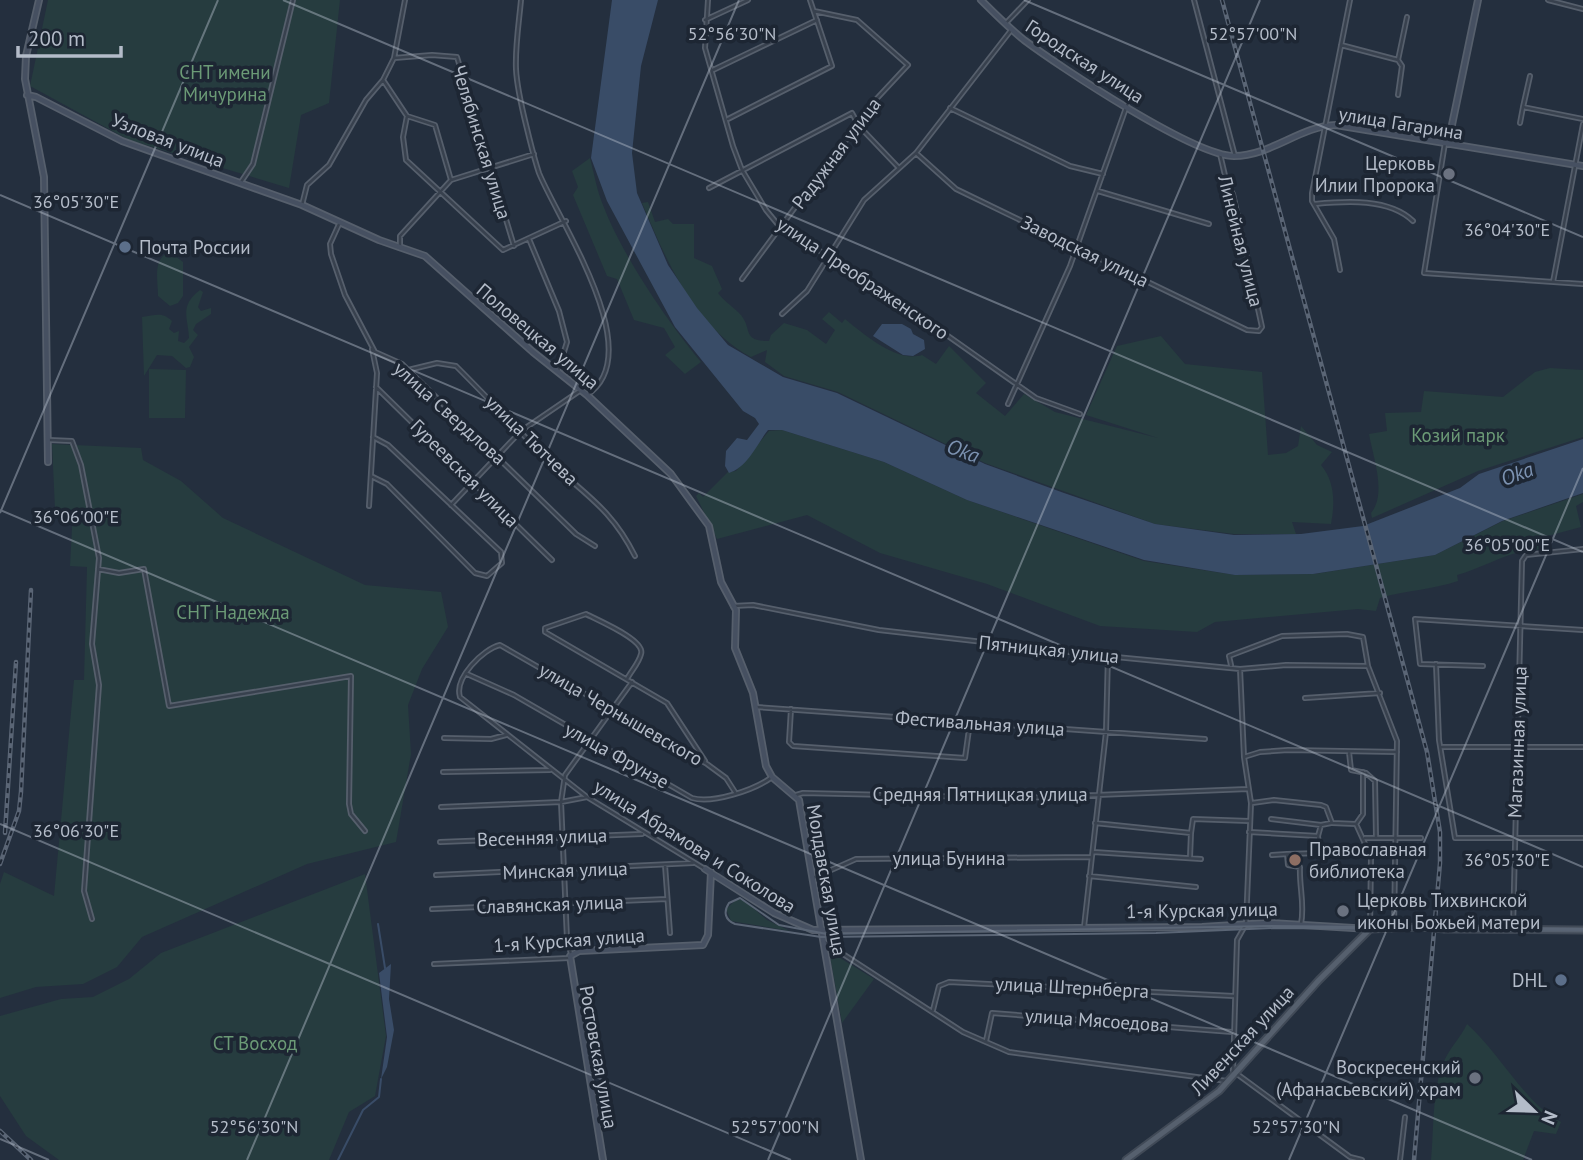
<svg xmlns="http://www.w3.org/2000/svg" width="1583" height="1160" viewBox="0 0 1583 1160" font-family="'PT Sans',sans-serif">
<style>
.green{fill:#263c3f}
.water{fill:#394c67}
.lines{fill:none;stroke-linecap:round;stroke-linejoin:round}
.stream{stroke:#394c67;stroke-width:2}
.street-casing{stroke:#565f6c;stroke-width:6}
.secondary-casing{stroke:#565f6c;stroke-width:8}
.primary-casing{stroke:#414a57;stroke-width:9}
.street{stroke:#38414e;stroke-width:2.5}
.secondary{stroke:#465061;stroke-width:4.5}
.primary{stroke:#56606e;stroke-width:5}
.tram{stroke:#5a6575;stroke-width:2}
.rail-casing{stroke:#5a6575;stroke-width:4.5}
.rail{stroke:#1d2633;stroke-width:2;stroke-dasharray:5;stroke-linecap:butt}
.primary-bridge-casing{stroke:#414a57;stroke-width:9;stroke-linecap:butt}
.primary-bridge{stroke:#56606e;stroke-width:5}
.ticks{fill:none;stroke:#b4bcc9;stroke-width:2;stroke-opacity:0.45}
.worship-dot{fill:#6b7280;stroke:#1d2633;stroke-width:2.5}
.service-dot{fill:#5c6f8a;stroke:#1d2633;stroke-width:2.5}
.education-dot{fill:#8d6e63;stroke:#1d2633;stroke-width:2.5}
.labels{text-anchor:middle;stroke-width:7;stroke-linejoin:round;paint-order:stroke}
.street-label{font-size:19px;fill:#b4bcc9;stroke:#1d2633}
.park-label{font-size:19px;fill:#6b9a76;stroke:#1d2633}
.poi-label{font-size:19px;fill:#b4bcc9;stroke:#1d2633;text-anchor:end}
.water-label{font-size:21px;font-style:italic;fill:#7c92b1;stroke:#1d2633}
.ticks-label{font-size:18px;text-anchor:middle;fill:#b4bcc9;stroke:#1d2633;stroke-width:7;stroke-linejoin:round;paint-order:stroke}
</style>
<rect width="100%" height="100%" fill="#242f3e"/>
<path class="green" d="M48,0h292l-11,103 -28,12 -12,73 -160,-48 -99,-54z
M590,158c4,15 7,33 13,47 19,50 64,116 98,157l-16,12 -20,-19 10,-8 -11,-19 -30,-8 -17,-41 -10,-3 -34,-81 5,-8 -6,-16z
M648,202l7,20 13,-3 5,5h21v34l18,8 10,23 -4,4c7,9 14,13 21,20 15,15 1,28 30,28l2,-6 13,-12 23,7 19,14 9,-14 -13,-11 7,-7 13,11 3,-4c20,16 52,44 77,36l14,9 13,-18 37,37 -10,10 29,23 19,-22 31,18 103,26 -72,-23 31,-69 44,-10 24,28 77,8 6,83 18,-2 12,-7 3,-20 16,19 15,7 -11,13c14,17 14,38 10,59l-39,-2 4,12h-62l-79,-10 -170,-61 -147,-71 -54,-16 -19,-14 2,-12 -16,7c-57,-31 -85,-97 -109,-154z
M170,252l13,10v34l-5,7 -8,3 -12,-10c0,-16 -6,-38 12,-44z
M200,290l3,2 -5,15 3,4 10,-3v6l-15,10 -3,6 5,5 -9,12 5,10 -4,10 -4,1 -14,-12 -15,-1 -13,21 -2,-59c13,-1 19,-6 30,4l-3,8 5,4 5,-2 -1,10 6,2 5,-5c-1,-21 -10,-32 11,-48z
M1550,368l33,2v67l-105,34 -106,47 -1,-5c16,-19 2,-56 -2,-79l18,-3 -2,-18 36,-1 3,-21 79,6 32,-25z
M149,369l37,1 -1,48h-36z
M782,430l102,32 83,38 177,61 91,14 79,-1 121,-19 68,-34 80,-27v8l-7,4 5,21 -37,10v13c-28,-4 -59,18 -87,25l1,6c-27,9 -51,9 -78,17l-4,13 -18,-2 -143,13 -18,10 -97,-6 -113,-42 -107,-31 -73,-38 -90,24 -21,-43 3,-3 4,4 25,-25 8,-1 33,-40z
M52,444l89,4 2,12 38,21 42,37 142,67 76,7 7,35 -26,42 -14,36 3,49 -15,88 -89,22 -165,73 -25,30 -34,17 -47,3 -36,11v-114l4,-12 50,24 20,-216h10l3,-113 -17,-1 3,-56 -18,-1z
M365,874l21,162 -11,60 -26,16 -20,48h-270l-33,-24 -26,-40v-80l61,-17 32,-2 36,-18 32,-26z
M737,899l8,2 22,19 23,11 -59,-10 -5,-12z
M829,951l45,28 -32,44z
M1467,1024c32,28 59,81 94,98l-5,12 -22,-3 -11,29h-92c3,-30 1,-66 11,-94 6,-17 18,-27 25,-42z"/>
<path class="water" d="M612,0h46l-17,66 -9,87 5,40 31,72 29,43 31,37 55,32 54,16 148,71 79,29 91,31 79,11 67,-1 62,-8 97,-38 19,-14 104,-35v54l-81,28 -67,34 -122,19 -78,1 -91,-15 -177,-60 -83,-38 -102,-32h-14c-11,14 -20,37 -39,43l-4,-7 1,-15 11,-13 10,2 12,-16 -4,-6 -12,-7 -68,-84 -68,-126 -16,-43z
M882,324h20l9,5 2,5 11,6 1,9 -12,7 -10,-1 -30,-19z
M391,964l-2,35 5,31 -7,37 -6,12 6,-42 -8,-64z"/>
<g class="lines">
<path class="stream" d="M378,924l7,44
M338,1160l25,-50 16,-13 2,-18"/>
<defs>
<path id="street" d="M521,0c-2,22 -6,47 -5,69 1,22 8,47 13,68 3,12 6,24 10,36 19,47 111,181 48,222
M708,0l-3,48 28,98 9,24 24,40 14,17 93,56 163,115 44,16
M1194,0l41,156
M1548,0l35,9
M705,20l43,-20
M1006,23l22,-23
M1341,45l57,15
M394,58l38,-3 25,2 57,189
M713,70l104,-50
M1530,76l-7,31 60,12
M383,80l24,36 28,9 16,55
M1398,95l4,-29 -4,-6 9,-43
M950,108l120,58 33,8
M407,116l-4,21 3,23 97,90 63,-29
M728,119l104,-53 -22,-66
M1520,123l3,-16
M1445,143l-21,130 159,11
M916,153l40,36 291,141 12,1 3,-4 -29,-133 -6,-10 -7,-30
M241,182l12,-18 40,-164
M709,188l143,-75 7,13 39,41
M1098,191l111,33
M1315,204c31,-3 74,-6 98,17
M302,205l5,-20 22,-20 37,-65 17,-20 11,-22 11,-58
M340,222l-10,22 1,10 14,41 30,57 27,12 174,170 19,12
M529,239l30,72 8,31 -9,29
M400,248v-12l51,-56 83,-26
M1340,270l-6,-31 -22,-38v-8l38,-193
M742,279l97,-131 20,-22 9,-18 40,-43 -51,-45 -43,-9
M1553,282l30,-158
M782,314l25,-23 57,-91 52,-47 96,-124
M408,370l29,-7 19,3c31,31 61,63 92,94 37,35 63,48 87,96
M376,387l176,173
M1008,404l62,-138 57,-161
M49,440l23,1 9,24 18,93 -7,86 7,41 -15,206 8,28
M371,476l16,8 88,89 12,3 15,-13 -1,-11 -113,-107 -15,-8
M451,505l70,-74 60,-41
M369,506l8,-133 -5,-24
M98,569l21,4 25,-4 25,137 182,-30 -2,128 2,10 14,17
M733,606l20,-1 126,25 216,25 145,14 46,-4 82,1
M1436,664l3,76 16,98h128
M1231,665l-2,-9 53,-20 65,-2 16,3 5,29 29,75 -3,187
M1483,666l-63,-2 -5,-45 168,11
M1240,669l4,88 7,46 -5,121 -9,16 -4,131 117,86 12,3
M467,674l47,21 178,103c20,6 63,-8 80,-21
M627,679c4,-8 12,-16 14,-25 5,-14 -44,-34 -55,-40l-41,14v4l122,71 38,58
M1305,698l75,-5
M756,707l449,32
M791,709l-2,33 4,4 172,12 5,-36
M444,738l47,1 15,-4
M1442,747h141
M1349,752l2,18 15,3 9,8 1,56
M1244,757l16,-5 28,-2 109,2
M443,772l107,-2
M1363,772v42l-7,10 15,33 -1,72
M796,795l7,-2 218,5 227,-9
M1252,803l22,-3 47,5 5,2 6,16 24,1
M441,807l120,-5 26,-5
M1271,819l50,6
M1095,823l96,10 2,-14 56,2
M1249,832l69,4 3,-11 10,-2
M1365,838h56
M440,842l202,-8
M1093,852l108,7
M1287,854l33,-1 -2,-17
M1272,855l15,-1 1,11 12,2c-1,20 5,37 1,57
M1190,857l1,-24
M665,865l5,68
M705,869l-118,-72 -127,-100c-6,-19 23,-48 40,-52l207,119 19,14 9,14
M436,875l257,-12
M1089,876l107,11
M813,878l43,-19 235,-2
M432,909l235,-10
M1084,927l22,-195 2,-77
M1513,929l9,-368 4,-6 57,-6
M823,941l140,91 46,20 218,29
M571,954l-4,-15 -6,-137 4,-27 67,-93
M434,964l135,-6
M933,1010l6,-24 10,-4 285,14
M986,1041l6,-28 240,19
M1400,1160l5,-43"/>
<path id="secondary" d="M39,0l-13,56 -1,23 19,98 4,285
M981,0c14,14 28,28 43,40 36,27 170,116 210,116 37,0 66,-30 102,-31l247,41
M27,95l9,2 86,44 180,64 77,35 46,16 108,96 54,43 84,79 38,52 12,56 15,28 -1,38 18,45 13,73 6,11 27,23 62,360
M1448,144l30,-144
M705,869l69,44 39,17 389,-3 66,-4 102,6
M603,1160l-33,-204 9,-5 124,-6 5,-10 3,-63"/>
<path id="primary" d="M1445,929l138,1
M1126,1160l93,-69 100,-111 51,-51 50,-2"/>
</defs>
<use href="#street" class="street-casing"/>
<use href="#secondary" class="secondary-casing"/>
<use href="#primary" class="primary-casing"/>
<use href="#street" class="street"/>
<use href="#secondary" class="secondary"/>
<use href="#primary" class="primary"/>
<path class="tram" d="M1583,929l-310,-3 -446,8 -48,-9 -39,-27 -11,5c-6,9 -4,17 6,21l86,13 335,-4 117,-5 310,2"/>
<defs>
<path id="rail" d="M1222,0l205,752 13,80v31l-26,297
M5,833l11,-171
M0,864l19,-53 2,-19 10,-202
M0,1131l31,29"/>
</defs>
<use href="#rail" class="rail-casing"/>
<use href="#rail" class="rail"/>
<defs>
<path id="primary-bridge" d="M1420,927l25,2"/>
</defs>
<use href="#primary-bridge" class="primary-bridge-casing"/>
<use href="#primary-bridge" class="primary-bridge"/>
</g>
<path class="ticks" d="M283,0l1300,552M1024,0l559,237M0,195l1583,672M0,510l1532,650M0,513l218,-513M0,824l791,336M0,1139l49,21M247,1160l492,-1160M768,1160l492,-1160M1289,1160l294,-692"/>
<g class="worship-dot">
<circle cx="1449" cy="174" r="7"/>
<circle cx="1343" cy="911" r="7"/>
<circle cx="1475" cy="1078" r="7"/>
</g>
<g class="service-dot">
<circle cx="125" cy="247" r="7"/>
<circle cx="1561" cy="980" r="7"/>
</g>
<circle class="education-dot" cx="1295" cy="860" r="7"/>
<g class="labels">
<g class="street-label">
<text transform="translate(1085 61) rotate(33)" y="7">Городская улица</text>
<text transform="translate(1401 123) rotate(9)" y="7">улица Гагарина</text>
<text transform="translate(168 140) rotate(21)" y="7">Узловая улица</text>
<text transform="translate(482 142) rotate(73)" y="7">Челябинская улица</text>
<text transform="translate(836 153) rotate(-53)" y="7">Радужная улица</text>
<text transform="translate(1241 241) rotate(76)" y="7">Линейная улица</text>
<text transform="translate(1085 251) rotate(26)" y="7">Заводская улица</text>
<text transform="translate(863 278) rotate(34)" y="7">улица Преображенского</text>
<text transform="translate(538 336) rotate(40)" y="7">Половецкая улица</text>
<text transform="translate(450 413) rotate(42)" y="7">улица Свердлова</text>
<text transform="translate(532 440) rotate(44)" y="7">улица Тютчева</text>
<text transform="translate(465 473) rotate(45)" y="7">Гуреевская улица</text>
<text transform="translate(1049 649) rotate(6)" y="7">Пятницкая улица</text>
<text transform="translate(621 714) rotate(30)" y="7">улица Чернышевского</text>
<text transform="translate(980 723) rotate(4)" y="7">Фестивальная улица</text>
<text transform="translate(1517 742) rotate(-88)" y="7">Магазинная улица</text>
<text transform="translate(617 755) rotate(29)" y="7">улица Фрунзе</text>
<text x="980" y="801">Средняя Пятницкая улица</text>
<text transform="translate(542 837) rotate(-2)" y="7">Весенняя улица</text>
<text transform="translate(695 846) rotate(32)" y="7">улица Абрамова и Соколова</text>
<text x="949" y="865">улица Бунина</text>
<text transform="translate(565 870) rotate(-2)" y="7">Минская улица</text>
<text transform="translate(827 880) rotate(80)" y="7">Молдавская улица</text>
<text transform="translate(550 904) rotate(-2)" y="7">Славянская улица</text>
<text transform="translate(1202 910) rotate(-1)" y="7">1-я Курская улица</text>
<text transform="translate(569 940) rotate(-4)" y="7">1-я Курская улица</text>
<text transform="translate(1072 987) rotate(3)" y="7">улица Штернберга</text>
<text transform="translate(1097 1020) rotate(4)" y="7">улица Мясоедова</text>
<text transform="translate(1242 1040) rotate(-47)" y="7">Ливенская улица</text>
<text transform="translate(599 1057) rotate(80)" y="7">Ростовская улица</text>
</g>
<g class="park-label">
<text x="225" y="79">СНТ имени<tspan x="225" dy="22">Мичурина</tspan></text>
<text x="1458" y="442">Козий парк</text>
<text x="233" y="619">СНТ Надежда</text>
<text x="255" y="1050">СТ Восход</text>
</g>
<g class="poi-label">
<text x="1435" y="170">Церковь<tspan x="1435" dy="22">Илии Пророка</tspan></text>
<text x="139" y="254" text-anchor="start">Почта России</text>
<text x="1309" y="856" text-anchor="start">Православная<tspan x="1309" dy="22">библиотека</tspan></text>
<text x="1357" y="907" text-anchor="start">Церковь Тихвинской<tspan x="1357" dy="22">иконы Божьей матери</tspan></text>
<text x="1547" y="987">DHL</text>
<text x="1461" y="1074">Воскресенский<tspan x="1461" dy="22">(Афанасьевский) храм</tspan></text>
</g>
<g class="water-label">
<text transform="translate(963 451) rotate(20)" y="7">Oka</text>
<text transform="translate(1517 474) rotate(-20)" y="7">Oka</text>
</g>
</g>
<g class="ticks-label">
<text x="732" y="40">52°56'30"N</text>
<text x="1253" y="40">52°57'00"N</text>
<text x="76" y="208">36°05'30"E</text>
<text x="1507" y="236">36°04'30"E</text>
<text x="76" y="523">36°06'00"E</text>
<text x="1507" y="551">36°05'00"E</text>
<text x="76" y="837">36°06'30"E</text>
<text x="1507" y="866">36°05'30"E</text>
<text x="254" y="1133">52°56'30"N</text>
<text x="775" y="1133">52°57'00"N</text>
<text x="1296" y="1133">52°57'30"N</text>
</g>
<g transform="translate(1534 1111) rotate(113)" stroke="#1d2633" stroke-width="5" paint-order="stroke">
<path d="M0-5L12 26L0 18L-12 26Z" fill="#b4bcc9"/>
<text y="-10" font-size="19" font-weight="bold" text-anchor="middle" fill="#b4bcc9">N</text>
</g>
<path d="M18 46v10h103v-10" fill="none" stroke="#b4bcc9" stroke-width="3.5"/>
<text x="28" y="46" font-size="21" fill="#b4bcc9" stroke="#1d2633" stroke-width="5" paint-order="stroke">200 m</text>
</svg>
